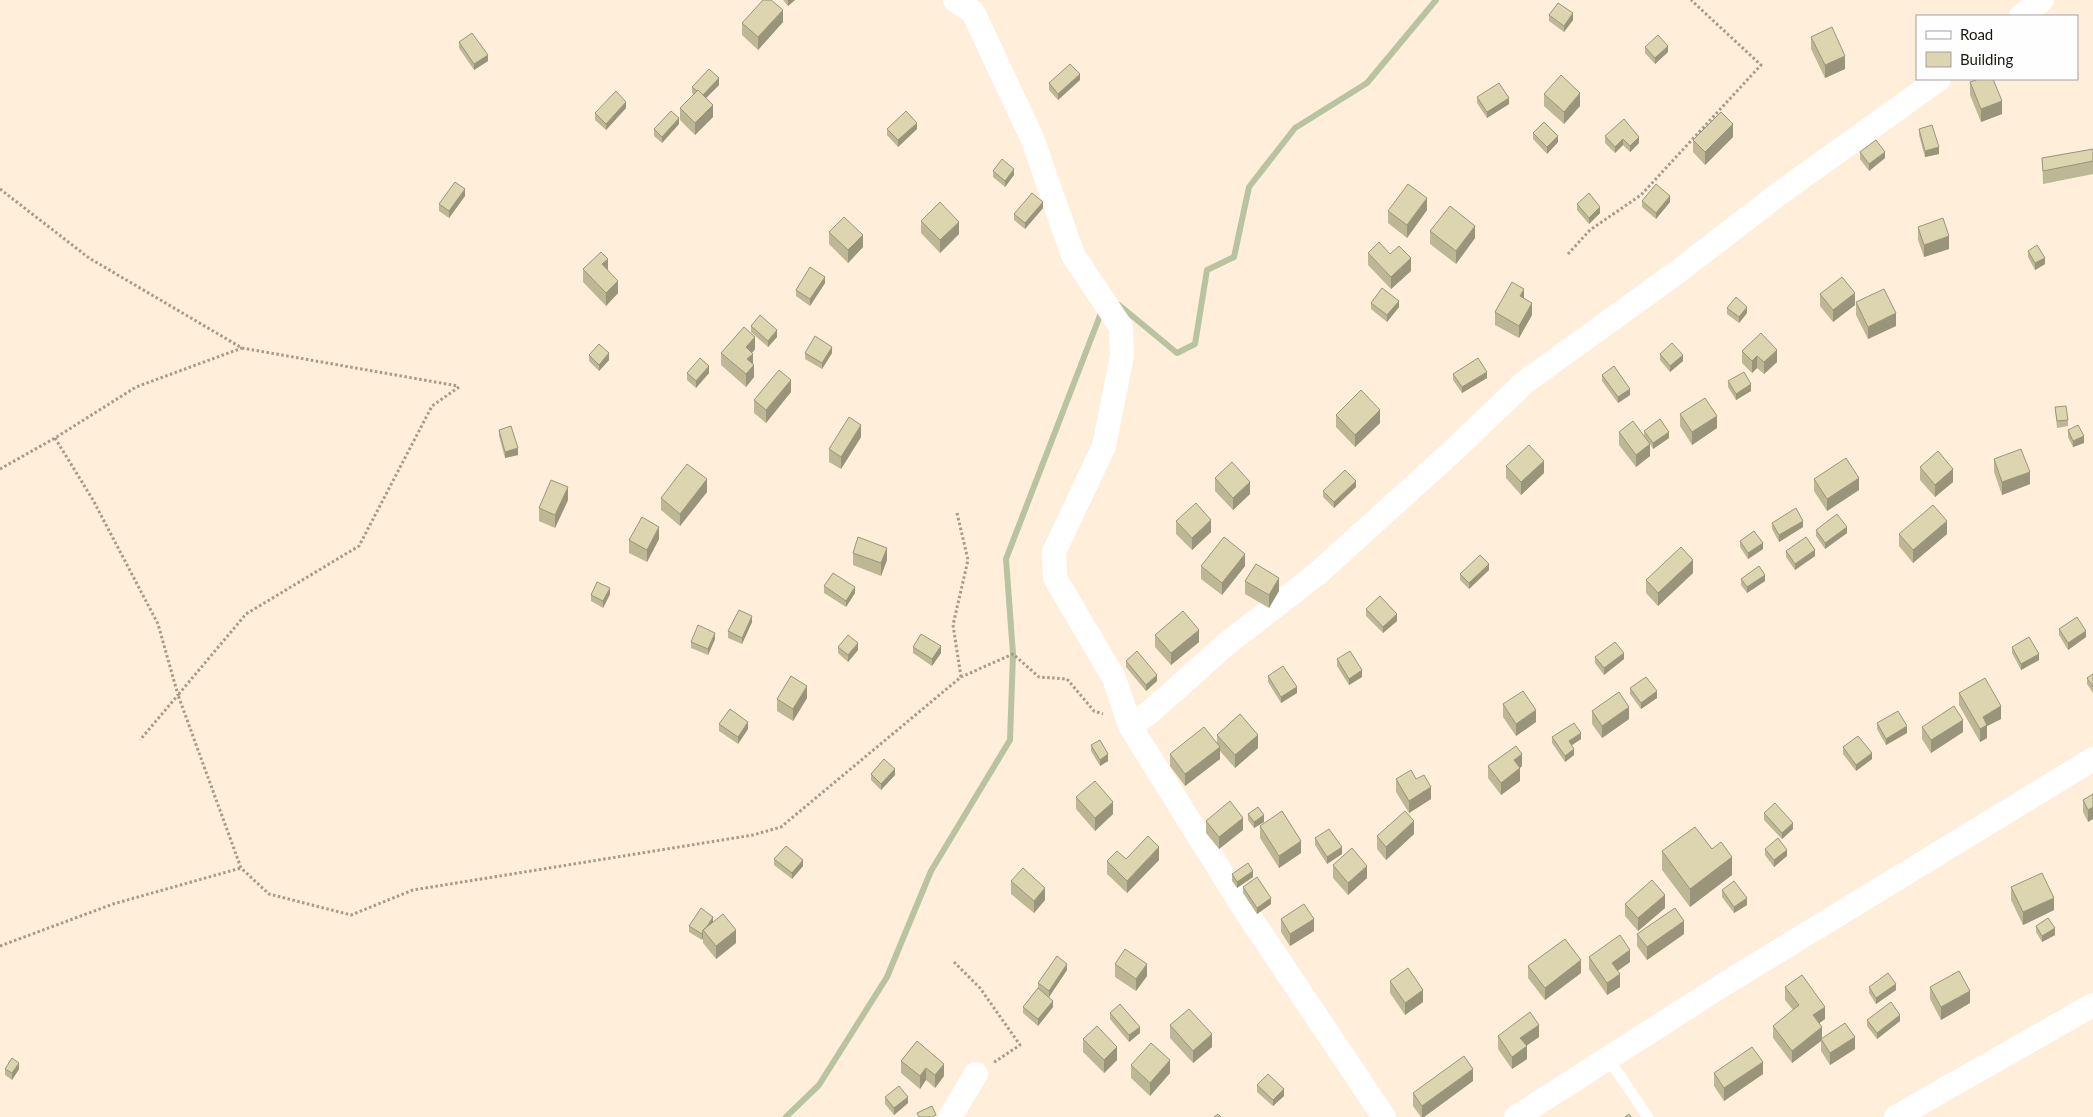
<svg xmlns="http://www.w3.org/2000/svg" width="2093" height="1117" viewBox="0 0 2093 1117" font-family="Lato,sans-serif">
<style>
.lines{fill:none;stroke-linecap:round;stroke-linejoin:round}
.stream{stroke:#b8c4a0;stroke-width:6}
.path{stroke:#a69a8a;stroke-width:3;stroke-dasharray:2.5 2.5;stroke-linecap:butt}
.lane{stroke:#fff;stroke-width:11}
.street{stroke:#fff;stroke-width:24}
.wall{fill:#bdb796}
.shaded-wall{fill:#9a957a}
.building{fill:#dcd5af;stroke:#9a957a}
</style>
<rect width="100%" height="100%" fill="#ffeed9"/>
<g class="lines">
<path class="stream" d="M1119,305l58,48 18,-9 12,-74 27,-13 15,-70 46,-59 72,-45 69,-83
M786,1117l33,-32 68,-108 44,-106 79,-131 3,-86 -7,-95 95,-246"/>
<path class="path" d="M0,189l89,69 153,90 216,38
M1568,254l22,-24 51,-35 120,-130 -70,-65
M459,387l-27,19 -73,140 -113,68 -68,81 63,173 28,26 82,21 62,-25 340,-55 28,-8 180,-150 52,-23 26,23 28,2 27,32 9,3
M55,438l38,62 65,124 20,71 -38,45
M0,469l55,-31 81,-51 106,-39
M957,513l11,47 -15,65 8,52
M0,946l113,-42 128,-36
M954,962l26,26 40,57 -27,18"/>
<path class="lane" d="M1608,1058l40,59"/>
<path class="street" d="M955,0l18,12 59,126 41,117 48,72 1,29 -18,90 -50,106 1,26 59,100 16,48 113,181 141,210
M2021,16l21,-16
M1130,726l19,-13 76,-68 92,-71 139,-126 69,-66 151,-109 104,-80 159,-114
M950,1117l26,-43
M1516,1117l210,-134 367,-224
M1896,1117l197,-112"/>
</g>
<path class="wall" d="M783,0h12l-7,6z
M1549,15l24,5 -9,12 -15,-11z
M783,22l-25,28 -16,-15v-12z
M1811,37l34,32 -20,9 -14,-29z
M459,42l29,19 -14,9 -15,-22z
M1645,47l23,5 -13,12 -10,-11z
M1080,80l-22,20 -9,-10v-7z
M1970,82l32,32 -21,8 -11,-27z
M719,85l-13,13 7,19 -18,18 -15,-15v-12l14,-13 -2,-2v-6z
M1544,94l36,12 -16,18 -20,-18z
M1477,97l32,7 -22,14 -10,-15z
M626,108l-20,22 -11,-10v-7z
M1624,119l15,24 -9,9 -7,-7 -8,8 -10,-10v-7z
M679,124l-17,19 -8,-7v-7z
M887,129h30l-19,18 -11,-12z
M1919,129l20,25 -14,3 -6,-22z
M1533,133l25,9 -11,12 -14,-15z
M1733,137l-28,28 -12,-13v-12z
M2093,149v25l-50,10 -1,-26z
M1860,152l25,6 -16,13 -9,-12z
M993,171l21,4 -9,12 -12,-10z
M465,196l-16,22 -10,-7v-7z
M1642,201l28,1 -14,17 -14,-12z
M1577,204l23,9 -11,11 -12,-14z
M1043,208l-18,21 -11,-9v-6z
M1427,210l-20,28 -19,-15v-12z
M921,221l38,13 -19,19 -19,-20z
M1918,227l31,22 -25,8 -6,-17z
M1430,231l45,7 -19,26 -26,-20z
M829,232l34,15 -15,16 -19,-19z
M2028,251l17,13 -10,6 -7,-13z
M1368,253l22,1 21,17 -20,18 -23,-24z
M583,269l25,1 10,23 -12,13 -23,-24z
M825,283l-15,23 -14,-10v-6z
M1820,294l35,11 -22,17 -13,-16z
M1856,302l40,24 -28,13 -12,-24z
M1371,303l28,4 -12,15 -16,-13z
M1727,308l20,5 -8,10 -12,-9z
M1495,312l37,3 -13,23 -24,-13z
M751,326l26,11 -9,10 -17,-15z
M755,349l-3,4 2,24 -8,10 -25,-22v-12z
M1742,351l35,11 -13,12 -7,-6 -5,5 -10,-10z
M805,353h27l-10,16 -17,-10z
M1660,354l23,7 -13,11 -10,-12z
M589,355l20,5 -10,11 -10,-10z
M687,373h22l-13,15 -9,-8z
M1453,374l34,4 -25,15 -9,-13z
M1602,375l28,20 -12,8 -16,-22z
M1728,381l23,10 -15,9 -8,-13z
M791,392l-25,31 -12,-10v-13z
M2055,407l13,13v6l-11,2z
M1680,414l37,14 -25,17 -12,-19z
M1336,415l44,8 -25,24 -19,-20z
M499,430l19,25 -13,3 -6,-22z
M2068,430l16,13 -11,4 -5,-10z
M1644,431l25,7 -16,11 -3,-5v12l-14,11 -17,-22v-13l25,5z
M861,437l-20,32 -12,-7v-13z
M1994,459l36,25 -28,11 -8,-23z
M1506,466l38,7 -23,22 -15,-17z
M1920,467l33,15 -18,15 -15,-17z
M1215,478l35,16 -17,16 -18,-19z
M1814,479l45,11 -32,21 -13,-20z
M1356,487l-22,21 -11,-11v-6z
M707,492l-27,34 -19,-16v-12z
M568,500l-13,28 -16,-7v-13z
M1176,521l35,11 -19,18 -16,-16z
M1772,523l31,4 -24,15 -7,-13z
M1816,530l31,3 -22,16 -9,-13z
M1899,534h48l-34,29 -14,-17z
M659,539l-12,23 -18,-9v-13z
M1740,541l23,8 -15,10 -8,-12z
M1786,551l29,5 -20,14 -9,-13z
M853,553l34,7 -6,16 -28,-11z
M1201,566h44l-23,29 -21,-16z
M1489,570l-20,19 -9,-9v-6z
M1693,573l-35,33 -12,-13v-13z
M1741,579l24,2 -18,12 -6,-8z
M1245,581l34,10 -10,17 -24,-14z
M824,586l31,7 -9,14 -22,-14z
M610,594l-7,14 -12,-7v-6z
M1366,609l31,12 -14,12 -17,-17z
M752,622l-10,22 -14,-6v-7z
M2059,629l27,8 -18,13 -9,-15z
M1155,635l44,7 -28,23 -16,-18z
M715,639l-7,16 -17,-7v-6z
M838,647l20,3 -10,12 -10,-9z
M913,647l28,6 -9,13 -19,-13z
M2012,647l27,13 -18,10 -9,-17z
M1595,657l29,2 -20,16 -9,-12z
M1337,659l25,18 -13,8 -12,-19z
M1126,661l31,20 -11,10 -20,-24z
M2093,674v19l-6,-9v-6z
M1268,676l29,17 -16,10 -13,-21z
M1630,688l27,10 -16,11 -11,-15z
M1959,693l42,26 -14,7v12l-7,4 -21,-37z
M807,698l-14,23 -16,-10v-12z
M1503,704l33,18 -20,14 -13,-19z
M1592,711l37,8 -27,19 -10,-14z
M1877,723l30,10 -21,12 -9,-16z
M719,724l29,5 -10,15 -19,-13z
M1922,727l41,5 -32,21 -9,-14z
M1217,735l41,13 -23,20 -15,-17v8l-35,27 -15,-20v-12l47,-11z
M1552,737l29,2 -9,6 2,10 -9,7 -13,-19z
M1091,745l17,16 -8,5 -9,-15z
M1843,747l29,12 -16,12 -13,-17z
M1488,766h34l-2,2v13l-19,14 -13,-17z
M871,774l24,1 -14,15 -10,-10z
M1396,779h20l15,20 -22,14 -13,-21z
M2093,794l-5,28 -5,-10v-12z
M1076,797l37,17 -18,17 -19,-22z
M1764,813l29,16 -11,10 -18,-19z
M1248,814l16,8 -10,6 -6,-8z
M1206,821l37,9 -24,19 -13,-16z
M1260,826l41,27 -22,15 -19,-30z
M1414,834l-28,26 -9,-11v-13z
M1315,838l27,16 -15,10 -12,-19z
M1712,849l20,26 -42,32 -28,-37v-19z
M1765,849l22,7 -13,11 -9,-12z
M774,859l29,7 -11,13 -18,-14z
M1126,859l33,1 -32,33 -20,-19v-13z
M1333,865l34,13 -19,17 -15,-17z
M1232,874l21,3 -16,11 -5,-7z
M1011,881l34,19 -11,13 -23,-19z
M1243,887l28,17 -14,10 -14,-21z
M2011,887l43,23 -31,15 -12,-25z
M1722,890l25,15 -13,8 -12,-16z
M1625,904l40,4 -27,23 -13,-15z
M1281,919l33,12 -24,15 -9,-14z
M713,922l23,21 -20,16 -13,-16v-5l-1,2 -13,-8v-6z
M2036,926l19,9 -13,7 -6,-10z
M1637,934h47l-37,26 -10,-14z
M1589,957l41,5 -13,9 3,16 -13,8 -18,-26z
M1115,964l32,12 -11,15 -21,-14z
M1528,966l53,7 -36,27 -17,-22z
M1067,970l-18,27 4,10 -15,19 -15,-13v-6l15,-19v-5z
M1390,981l33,21 -18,13 -15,-22z
M1785,987l40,32 -6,4 3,15 33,11 -25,16 -9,-14v-10l-29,22 -19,-25v-12l20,-16 -8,-10z
M1869,987l27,3 -20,14 -7,-11z
M1930,987l40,16 -29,17 -11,-21z
M1110,1013l30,20 -11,9 -19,-23z
M1867,1020l33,1 -23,18 -10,-13z
M1170,1025l42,22 -19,16 -23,-25z
M1498,1036l41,1 -13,9 1,13 -15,10 -14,-20z
M1083,1039l34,21 -13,13 -21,-21z
M917,1041l27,35 -9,12 -9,-8 -6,9 -19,-16v-12z
M1131,1065l39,8 -20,23 -19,-18z
M5,1069h14l-7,11 -7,-5z
M1714,1073l49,1 -39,27 -10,-15z
M1473,1081l-49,36h-3l-8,-11v-13z
M1257,1085l27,11 -11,10 -16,-14z
M885,1097l23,6 -14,12 -9,-11z"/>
<path class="shaded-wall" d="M788,0h7l-7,6z
M783,10v12l-25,28v-13z
M1573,13v7l-9,12v-6z
M1668,46v6l-13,12v-6z
M488,55v6l-14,9v-6z
M1845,56v13l-20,9v-13z
M1080,74v6l-22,20v-6z
M719,78v7l-17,17v-6z
M1580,93v13l-16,18v-12z
M1509,98v6l-22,14v-6z
M2002,101v13l-21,8v-13z
M626,102v6l-20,22v-6z
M713,105v12l-18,18v-12z
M679,118v6l-17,19v-6z
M917,123v6l-19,18v-7z
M1733,124v13l-28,28v-13z
M1558,136v6l-11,12v-7z
M1639,137v6l-9,9v-6z
M1623,139v6l-8,8v-6z
M1939,147v7l-14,3v-6z
M1885,152v6l-16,13v-7z
M1014,169v6l-9,12v-6z
M465,189v7l-16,22v-7z
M1670,196v6l-14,17v-6z
M1427,198v12l-20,28v-13z
M1043,202v6l-18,21v-6z
M1600,207v6l-11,11v-6z
M959,222v12l-19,19v-13z
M1475,226v12l-19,26v-13z
M863,235v12l-15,16v-13z
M1949,236v13l-25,8v-12z
M1411,258v13l-20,18v-12z
M2045,258v6l-10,6v-7z
M608,259v12l-6,-7z
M825,277v6l-15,23v-7z
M618,281v12l-12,13v-13z
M1524,289v12l-4,-5z
M1855,293v12l-22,17v-12z
M1399,301v6l-12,15v-7z
M1532,303v12l-13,23v-12z
M1747,307v6l-8,10v-6z
M1896,313v13l-28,13v-12z
M777,330v7l-9,10v-6z
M755,337v12l-9,11v-13z
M832,347v6l-10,16v-6z
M1777,350v12l-13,12v-12z
M609,353v7l-10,11v-6z
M753,354v12l-6,-7z
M1683,355v6l-13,11v-6z
M1757,356v12l-5,5v-12z
M754,365v12l-8,10v-13z
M709,366v7l-13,15v-7z
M1487,372v6l-25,15v-6z
M791,380v12l-25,31v-13z
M1751,384v7l-15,9v-6z
M1630,389v6l-12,8v-6z
M1380,410v13l-25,24v-12z
M1717,416v12l-25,17v-13z
M861,425v12l-20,32v-12z
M1669,432v6l-16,11v-6z
M2084,436v7l-11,4v-6z
M1650,444v12l-14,11v-12z
M518,448v7l-13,3v-6z
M1544,461v12l-23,22v-13z
M1953,469v13l-18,15v-12z
M2030,472v12l-28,11v-13z
M1859,478v12l-32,21v-12z
M707,479v13l-27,34v-12z
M1356,481v6l-22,21v-6z
M1250,482v12l-17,16v-12z
M568,487v13l-13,28v-13z
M1211,520v12l-19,18v-12z
M1803,521v6l-24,15v-7z
M1947,521v13l-34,29v-13z
M659,527v12l-12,23v-12z
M1847,527v6l-22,16v-6z
M1763,543v6l-15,10v-6z
M887,548v12l-6,16v-13z
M1815,550v6l-20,14v-6z
M1245,554v12l-23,29v-12z
M1693,560v13l-35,33v-13z
M1489,564v6l-20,19v-6z
M1765,575v6l-18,12v-6z
M1279,578v13l-10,17v-13z
M855,587v6l-9,14v-6z
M610,588v6l-7,14v-7z
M1397,614v7l-14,12v-6z
M752,616v6l-10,22v-6z
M1199,630v12l-28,23v-12z
M2086,631v6l-18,13v-7z
M715,633v6l-7,16v-6z
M858,643v7l-10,12v-7z
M941,646v7l-9,13v-7z
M1624,653v6l-20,16v-7z
M2039,654v6l-18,10v-6z
M1362,670v7l-13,8v-6z
M1157,675v6l-11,10v-6z
M807,686v12l-14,23v-12z
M1297,687v6l-16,10v-6z
M1657,691v7l-16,11v-6z
M2001,706v13l-14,7v12l-7,4v-13l3,-12z
M1629,707v12l-27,19v-12z
M1536,710v12l-20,14v-12z
M1963,720v12l-32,21v-13z
M748,722v7l-10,15v-7z
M1907,726v7l-21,12v-6z
M1581,733v6l-12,8v-6z
M1258,735v13l-23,20v-13z
M1220,747v12l-35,27v-12z
M1574,749v6l-9,7v-6z
M1872,753v6l-16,12v-6z
M1108,754v7l-8,5v-6z
M1522,754v12l-8,6v-12z
M1520,768v13l-19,14v-12z
M895,769v6l-14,15v-6z
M1431,787v12l-22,14v-12z
M1113,802v12l-18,17v-13z
M2093,807v12l-5,3v-12z
M1264,815v7l-10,6v-6z
M1243,818v12l-24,19v-12z
M1414,821v13l-28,26v-13z
M1793,823v6l-11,10v-6z
M1301,841v12l-22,15v-12z
M1159,847v13l-32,33v-12z
M1342,847v7l-15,10v-7z
M1787,850v6l-13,11v-7z
M1732,857v18l-42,32v-18z
M803,860v6l-11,13v-6z
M1367,866v12l-19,17v-12z
M1253,871v6l-16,11v-6z
M1045,888v12l-11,13v-12z
M1665,895v13l-27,23v-13z
M1271,898v6l-14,10v-6z
M1747,898v7l-13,8v-6z
M2054,898v12l-31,15v-13z
M713,917v6l-9,8z
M1314,919v12l-24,15v-12z
M1684,921v13l-37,26v-13z
M2055,928v7l-13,7v-6z
M736,930v13l-20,16v-13z
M703,932v6l-1,2v-6z
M1630,950v12l-18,13v-12z
M1581,960v13l-36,27v-12z
M1067,964v6l-18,27v-6z
M1147,964v12l-11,15v-12z
M1620,974v13l-13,8v-12z
M1896,984v6l-20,14v-6z
M1423,990v12l-18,13v-12z
M1970,991v12l-29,17v-13z
M1053,1001v6l-15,19v-7z
M1825,1007v12l-12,9v-13z
M1900,1015v6l-23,18v-6z
M1539,1025v12l-19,13v-12z
M1140,1027v6l-11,9v-7z
M1822,1027v13l-1,-1v2l-29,22v-12z
M1212,1034v13l-19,16v-12z
M1855,1037v12l-25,16v-12z
M1527,1046v13l-15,10v-12z
M1117,1047v13l-13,13v-13z
M1170,1060v13l-20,23v-13z
M1763,1062v12l-39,27v-13z
M19,1063v6l-7,11v-7z
M944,1064v12l-9,12v-13z
M926,1068v12l-6,9v-13z
M1473,1069v12l-49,36h-2v-11z
M1284,1089v7l-11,10v-6z
M908,1097v6l-14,12v-7z"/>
<path class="building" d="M763,0h8l12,10 -25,27 -16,-14z
M1558,3l15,10 -9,13 -15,-11z
M1832,27l13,29 -20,9 -14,-28z
M472,33l16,22 -14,9 -15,-22z
M1658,35l10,11 -13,12 -10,-11z
M1070,64l10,10 -22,20 -9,-11z
M709,69l10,9 -16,17 -5,-5 -1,1 -5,-4z
M1561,75l19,18 -16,19 -20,-18z
M1979,79h14l9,22 -21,8 -11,-27z
M1499,83l10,15 -22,14 -10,-15z
M698,90l15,15 -18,18 -15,-15z
M616,91l10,11 -20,22 -11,-11z
M671,111l8,7 -17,19 -8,-8z
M906,111l11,12 -19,17 -11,-11z
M1721,112l12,12 -28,28 -12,-12z
M1624,119l15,18 -9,9 -7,-7 -8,8 -10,-11z
M1544,122l14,14 -11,11 -14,-14z
M1932,125l7,22 -14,4 -6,-22z
M1876,140l9,12 -16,12 -9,-12z
M2093,149v12l-50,10 -1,-13z
M1002,159l12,10 -9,12 -12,-10z
M455,182l10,7 -16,22 -10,-7z
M1408,184l19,14 -20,27 -19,-14z
M1656,184l14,12 -14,17 -14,-12z
M1032,193l11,9 -18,21 -11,-9z
M1589,193l11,14 -11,11 -12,-14z
M940,202l19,20 -19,18 -19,-19z
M1450,206l25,20 -19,25 -26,-20z
M844,217l19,18 -15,15 -19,-18z
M1943,218l6,18 -25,9 -6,-18z
M1379,242l11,12 9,-8 12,12 -20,19 -23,-24z
M2037,245l8,13 -10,5 -7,-12z
M601,252l7,7 -6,5 16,17 -12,12 -23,-24z
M810,267l15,10 -15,22 -14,-9z
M1842,277l13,16 -22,17 -13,-16z
M1512,282l12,7 -4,7 12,7 -13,23 -24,-14z
M1382,288l17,13 -12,14 -16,-12z
M1884,289l12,24 -28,14 -12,-25z
M1736,297l11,10 -8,10 -12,-9z
M760,315l17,15 -9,11 -17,-15z
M744,327l11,10 -9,10 7,7 -6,5 7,6 -8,9 -25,-21z
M1761,333l16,17 -13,12 -7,-6 -5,5 -10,-10z
M815,336l17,11 -10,16 -17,-10z
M1672,343l11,12 -13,11 -10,-12z
M599,344l10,9 -10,12 -10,-10z
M700,358l9,8 -13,15 -9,-8z
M1478,358l9,14 -25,15 -9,-13z
M1614,366l16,23 -12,8 -16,-22z
M779,370l12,10 -25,30 -12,-10z
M1744,372l7,12 -15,10 -8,-13z
M1361,390l19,20 -25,25 -19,-20z
M1705,398l12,18 -25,16 -12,-18z
M2066,406l2,14 -11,1 -2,-14z
M849,417l12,8 -20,32 -12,-8z
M1660,419l9,13 -16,11 -9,-12z
M1633,421l17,23 -14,11 -17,-23z
M2078,425l6,11 -11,5 -5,-11z
M511,426l7,22 -13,4 -6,-22z
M1529,445l15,16 -23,21 -15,-16z
M2021,449l9,23 -28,10 -8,-23z
M1938,451l15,18 -18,16 -15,-18z
M1846,458l13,20 -32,21 -13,-20z
M1232,462l18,20 -17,16 -18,-20z
M687,464l20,15 -27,35 -19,-16z
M1345,470l11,11 -22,21 -11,-11z
M551,480l17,7 -13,28 -16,-7z
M1196,503l15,17 -19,18 -16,-17z
M1933,505l14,16 -34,29 -14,-16z
M1796,508l7,13 -24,14 -7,-12z
M1837,514l10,13 -22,16 -9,-13z
M642,517l17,10 -12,23 -18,-10z
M1754,531l9,12 -15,10 -8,-12z
M858,537l29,11 -6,15 -28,-10z
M1224,537l21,17 -23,29 -21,-17z
M1806,537l9,13 -20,14 -9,-13z
M1681,547l12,13 -35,33 -12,-13z
M1480,555l9,9 -20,19 -9,-9z
M1256,564l23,14 -10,17 -24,-14z
M1759,566l6,9 -18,12 -6,-8z
M833,573l22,14 -9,14 -22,-15z
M597,582l13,6 -7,13 -12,-6z
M1380,596l17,18 -14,13 -17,-18z
M739,610l13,6 -10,22 -14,-7z
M1183,611l16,19 -28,23 -16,-18z
M2077,617l9,14 -18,12 -9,-14z
M698,625l17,8 -7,16 -17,-7z
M921,634l20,12 -9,13 -19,-12z
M848,635l10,8 -10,12 -10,-8z
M2029,637l10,17 -18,10 -9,-17z
M1615,642l9,11 -20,15 -9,-11z
M1137,651l20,24 -11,10 -20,-24z
M1350,651l12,19 -13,9 -12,-20z
M1283,666l14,21 -16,10 -13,-21z
M2093,674v13l-6,-9z
M791,676l16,10 -14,23 -16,-10z
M1646,677l11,14 -16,12 -11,-15z
M1985,678l16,28 -18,11 4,8 -7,4 -21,-36z
M1523,691l13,19 -20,14 -13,-20z
M1619,692l10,15 -27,19 -10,-15z
M1954,706l9,14 -32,20 -9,-13z
M730,709l18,13 -10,15 -19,-13z
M1898,711l9,15 -21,13 -9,-16z
M1240,714l18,21 -23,20 -18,-20z
M1574,723l7,10 -12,8 5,8 -9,7 -13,-19z
M1204,727l16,20 -35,27 -15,-20z
M1858,736l14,17 -16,12 -13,-18z
M1100,740l8,14 -8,6 -9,-15z
M1516,746l6,8 -8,6 6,8 -19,15 -13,-17z
M884,759l11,10 -14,15 -10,-10z
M1411,770l5,9 8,-4 7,12 -22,14 -13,-22z
M1095,781l18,21 -18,16 -19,-21z
M2093,794v13l-5,3 -5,-10z
M1230,801l13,17 -24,19 -13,-16z
M1775,803l18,20 -11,10 -18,-20z
M1258,807l6,8 -10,7 -6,-8z
M1282,811l19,30 -22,15 -19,-30z
M1405,811l9,10 -28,26 -9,-11z
M1695,827l17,22 9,-7 11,15 -42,32 -28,-38z
M1329,829l13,18 -15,10 -12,-19z
M1148,836l11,11 -32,34 -20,-20 10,-10 9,8z
M1778,838l9,12 -13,10 -9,-11z
M786,846l17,14 -11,13 -18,-14z
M1352,848l15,18 -19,17 -15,-18z
M1248,863l5,8 -16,11 -5,-8z
M1023,868l22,20 -11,13 -23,-20z
M2042,873l12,25 -31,14 -12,-25z
M1257,877l14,21 -14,10 -14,-21z
M1652,880l13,15 -27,23 -13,-14z
M1734,881l13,17 -13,9 -12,-17z
M1304,904l10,15 -24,15 -9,-15z
M701,908l12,9 -7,11 -3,2 -1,4 -13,-8z
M1675,908l9,13 -37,26 -10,-13z
M723,914l13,16 -20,16 -13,-16z
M2048,918l7,10 -13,8 -6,-10z
M1620,935l10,15 -18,13 8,11 -13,9 -18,-26z
M1565,939l16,21 -36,28 -17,-22z
M1125,949l22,15 -11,15 -21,-15z
M1057,956l10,8 -18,27 -11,-8z
M1408,968l15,22 -18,13 -15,-22z
M1959,971l11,20 -29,16 -11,-20z
M1888,973l8,11 -20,14 -7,-11z
M1802,975l23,32 -12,8 9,12 -30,24 -19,-25 26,-21 -14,-18z
M1038,988l15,13 -15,18 -15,-12z
M1891,1002l9,13 -23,18 -10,-13z
M1120,1004l20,23 -11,8 -19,-22z
M1189,1009l23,25 -19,17 -23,-26z
M1530,1012l9,13 -19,13 7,8 -15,11 -14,-21z
M1845,1023l10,14 -25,16 -9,-14z
M1097,1026l20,21 -13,13 -21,-21z
M917,1041l27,23 -9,11 -9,-7 -6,8 -19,-15z
M1151,1043l19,17 -20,23 -19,-18z
M1752,1047l11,15 -39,26 -10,-15z
M1464,1056l9,13 -51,37 -9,-13z
M12,1058l7,5 -7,10 -7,-4z
M1268,1074l16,15 -11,11 -16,-15z
M899,1086l9,11 -14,11 -9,-11z
M932,1106l4,9 -4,2h-13l-2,-4z
M1218,1114l3,3h-7z
M1629,1114l2,3h-6z"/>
<rect x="1916" y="15" width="162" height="65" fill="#fefefe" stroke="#a3a19e"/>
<rect x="1926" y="31" width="25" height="8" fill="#ffffff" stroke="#a3a19e"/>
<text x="1960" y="40" font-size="15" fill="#1b160e">Road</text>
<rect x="1926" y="52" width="25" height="15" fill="#dcd5af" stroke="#a3a19e"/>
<text x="1960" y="65" font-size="15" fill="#1b160e">Building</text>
</svg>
